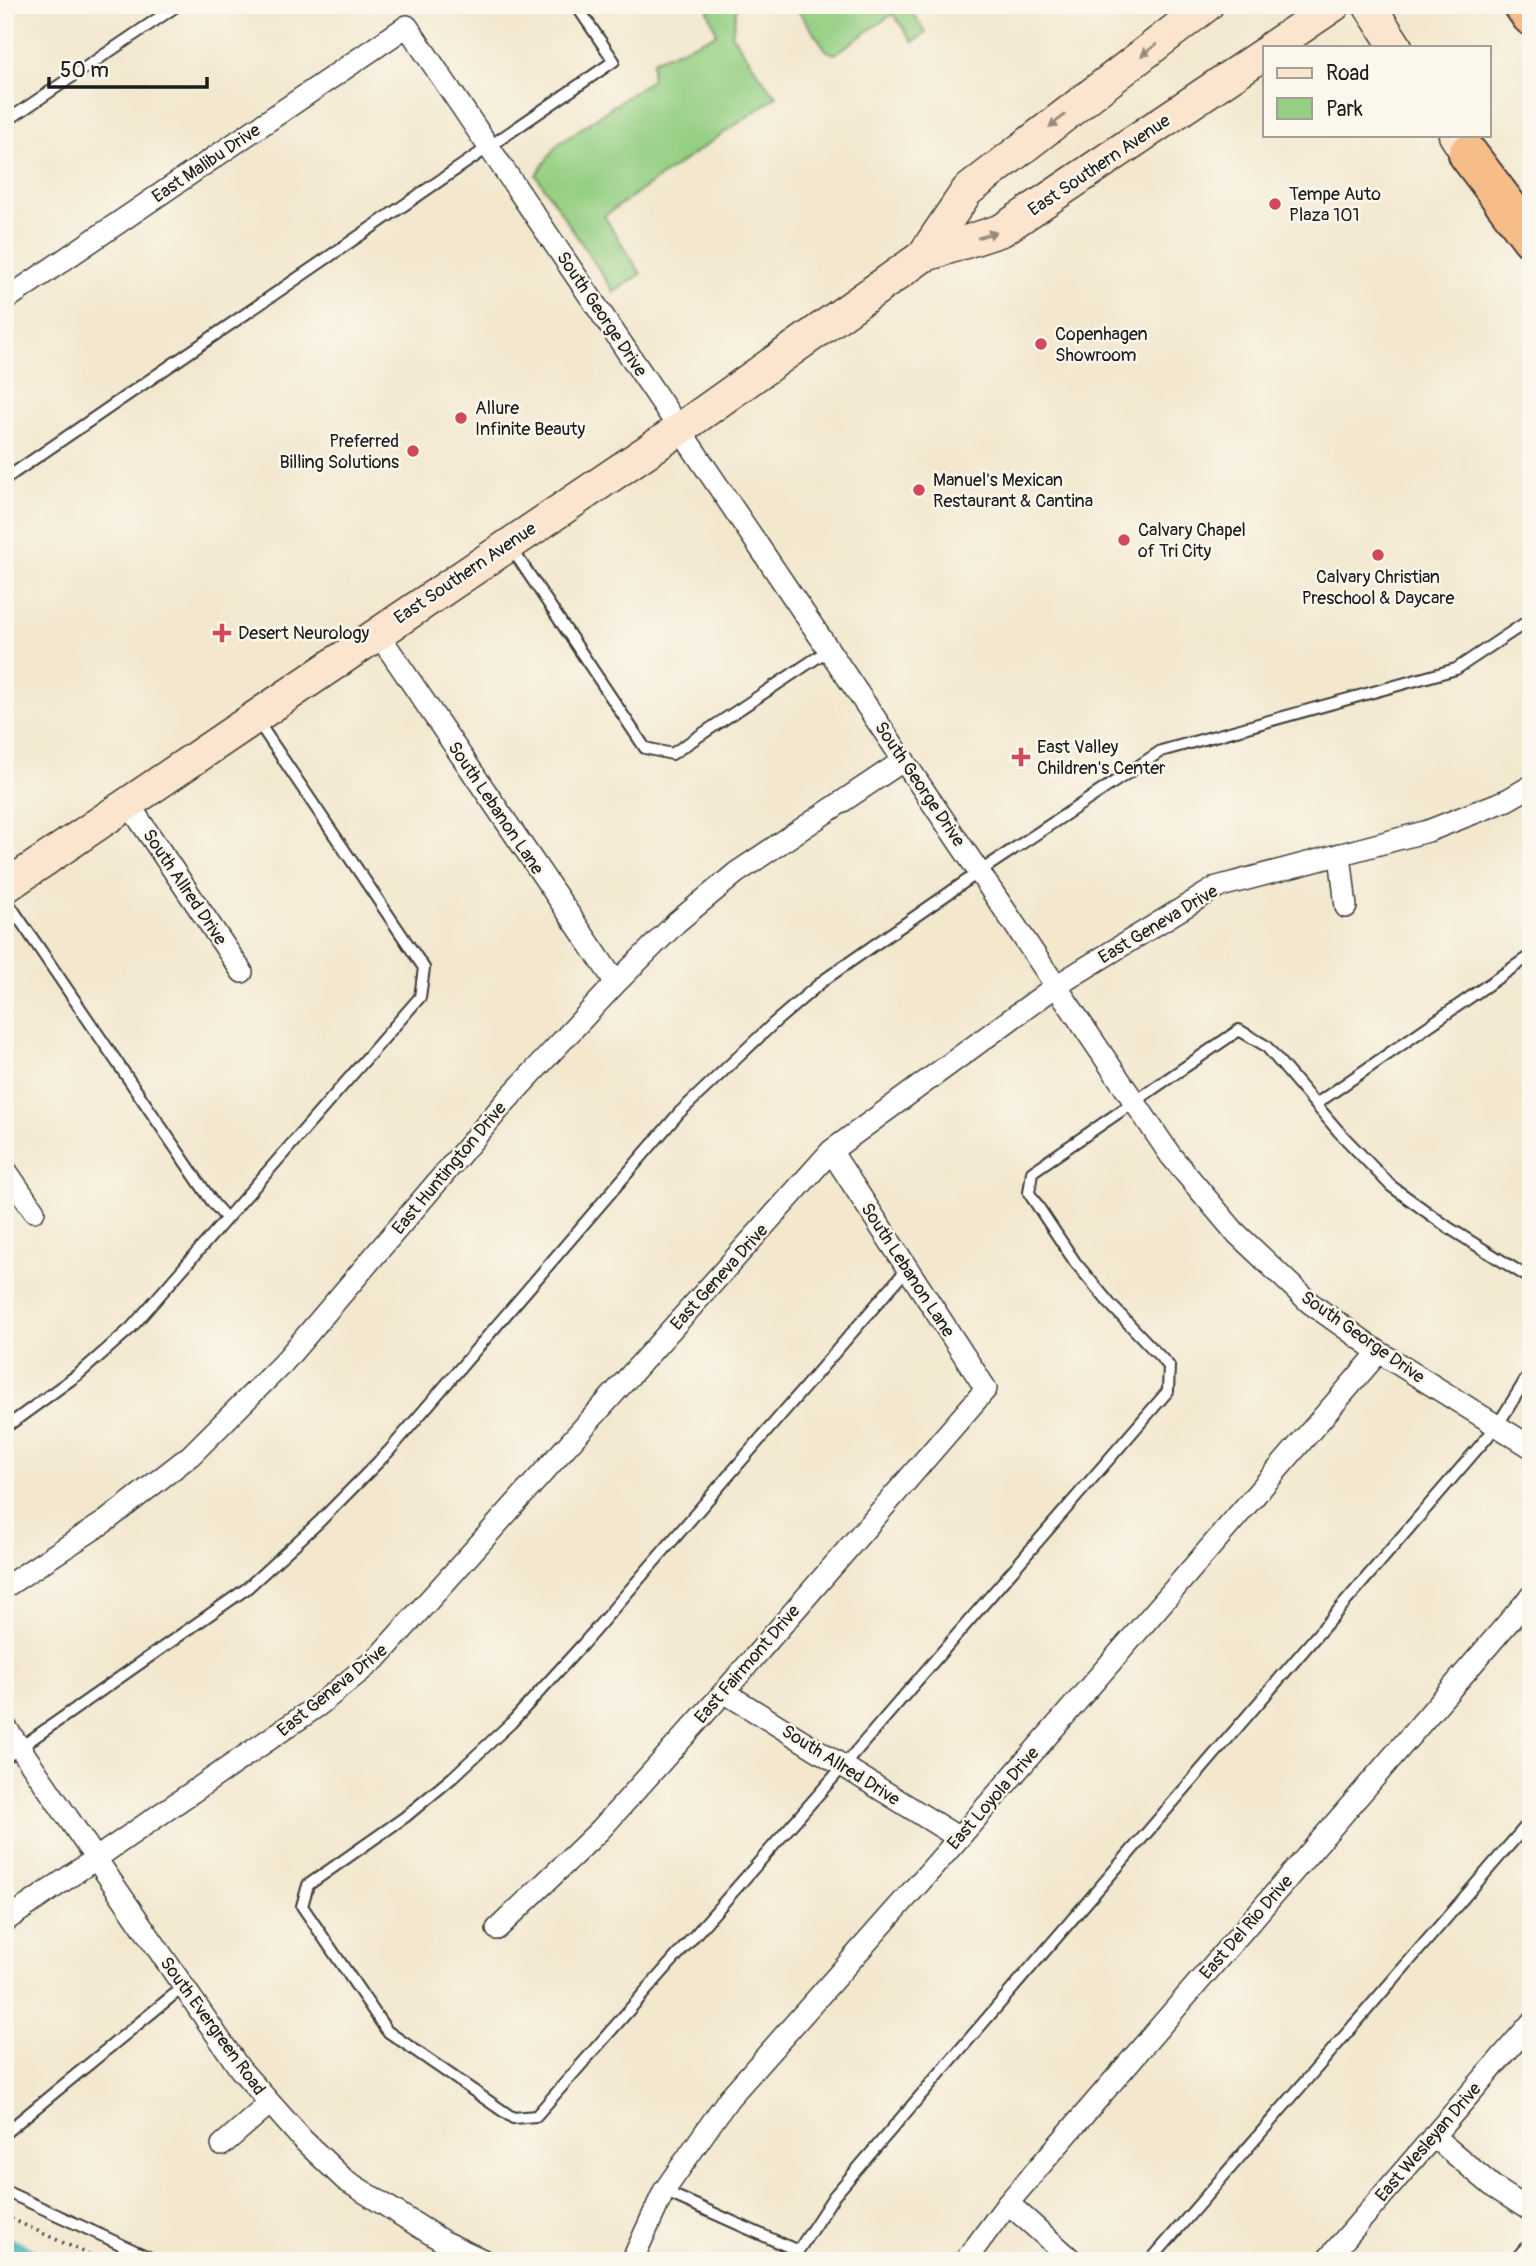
<svg xmlns="http://www.w3.org/2000/svg" width="1536" height="2266" viewBox="0 0 1536 2266" font-family="Pangolin,sans-serif">
<style>
.green{fill:#95cf83;stroke:#587650;stroke-width:2}
.lines{fill:none;stroke-linecap:round;stroke-linejoin:round}
.canal{stroke:#43b2be;stroke-width:23}
.lane-casing{stroke:#3c3a37;stroke-width:14}
.street-casing{stroke:#3c3a37;stroke-width:24}
.secondary-casing{stroke:#3c3a37;stroke-width:35}
.highway-casing{stroke:#3c3a37;stroke-width:42}
.path{stroke:#3c3a37;stroke-width:3.5;stroke-dasharray:2 5;stroke-linecap:butt}
.lane{stroke:#fff;stroke-width:10}
.street{stroke:#fff;stroke-width:21}
.secondary{stroke:#fce5cf;stroke-width:32}
.highway{stroke:#f7bd88;stroke-width:38}
.oneway{fill:#978b7e}
.poi-dot{fill:#d1495b;stroke:#fbf7ec;stroke-width:2.5}
.labels{text-anchor:middle;stroke-width:5;stroke-linejoin:round;paint-order:stroke}
.street-label{font-size:18px;fill:#1c1c1c;stroke:#fbf7ec}
.poi-label{font-size:18px;fill:#1c1c1c;stroke:#fbf7ec;text-anchor:start}
</style>
<rect width="100%" height="100%" fill="#fbf7ec"/>
<filter id="ink" filterUnits="userSpaceOnUse"><feTurbulence type="fractalNoise" baseFrequency=".0143" numOctaves="2"/><feDisplacementMap in="SourceGraphic" scale="14" xChannelSelector="R" yChannelSelector="G"/><feConvolveMatrix kernelMatrix="1 2 1 2 8 2 1 2 1" color-interpolation-filters="sRGB"/></filter>
<filter id="wash" filterUnits="userSpaceOnUse"><feTurbulence type="fractalNoise" baseFrequency=".00686" numOctaves="4" result="noise"/><feDisplacementMap in="SourceGraphic" scale="28" xChannelSelector="R" yChannelSelector="G"/><feGaussianBlur stdDeviation="1.57" result="paint"/><feColorMatrix in="noise" values="0 0 0 0 0 0 0 0 0 0 0 0 0 0 0 0 0 1.4 0 .05"/><feComposite in="paint" operator="in"/></filter>
<g filter="url(#wash)">
<rect width="100%" height="100%" fill="#f3e7ce"/>
<path class="green" d="M706,5h31l-5,30 37,53 8,8 -173,120 37,58 -27,18 -78,-117 21,-30 94,-65 2,-19 64,-27z
M794,5h114l18,28 -13,9 -20,-28 -58,40 -8,-3z"/>
<g class="lines">
<path class="canal" d="M5,2247l29,14"/>
</g>
</g>
<g filter="url(#ink)">
<g class="lines">
<defs>
<path id="lane" d="M5,122l173,-117
M5,479l609,-418 -38,-56
M510,546l135,202 27,6 158,-105
M5,898l208,305 13,15
M1316,1104l215,-149
M907,1269l-324,375 -72,79 -58,54 -48,40 -97,68 -6,21 85,125 126,87 23,-2 296,-337 336,-388 1,-25 -59,-62 -35,-42 -46,-69 3,-21 207,-142 27,16 73,86 52,54 58,42 82,51
M5,1423l5,1 70,-51 51,-45 289,-331 4,-29 -168,-249
M5,1758l241,-169 73,-67 70,-71 290,-338 96,-91 49,-42 155,-108 182,-121 295,-82 75,-50
M5,2133l178,-146
M5,2191l152,70
M664,2191l134,60 36,-55 663,-770 34,-55
M1150,2261l381,-441
M1514,2261l17,-20"/>
<path id="street" d="M5,300l402,-274 764,1130 63,75 76,72 69,49 152,95
M377,632l239,351
M128,803l114,169
M1340,854l6,53
M5,1169l29,42
M5,1587l101,-66 85,-66 93,-93 223,-262 109,-117 61,-61 59,-49 168,-113
M724,1692l235,146
M5,1726l235,343 62,70 43,41 99,62 41,19
M5,1921l314,-216 60,-49 452,-505 225,-165 161,-99 211,-56 79,-31 24,-14
M497,1929l103,-99 124,-138 262,-303 -155,-238
M1433,2136l62,52 36,23
M222,2145l48,-42
M1008,2203l65,58
M632,2261l32,-70 65,-93 230,-260 420,-486
M965,2261l43,-58 523,-607
M1326,2261l205,-238"/>
<path id="secondary" d="M1369,5l27,42
M1272,47l62,-42
M1455,135l26,40
M923,256l44,-65 240,-186
M5,887l675,-458 243,-173 79,-26 263,-177"/>
<path id="highway" d="M1523,5l8,11
M1468,154l63,84"/>
</defs>
<use href="#lane" class="lane-casing"/>
<use href="#street" class="street-casing"/>
<use href="#secondary" class="secondary-casing"/>
<use href="#highway" class="highway-casing"/>
<path class="path" d="M5,2216l98,45"/>
<use href="#lane" class="lane"/>
<use href="#street" class="street"/>
<use href="#secondary" class="secondary"/>
<use href="#highway" class="highway"/>
</g>
<defs><path id="oneway-solid" d="M-6-.8H1V-3.2L6.5 0L1 3.2V.8H-6Z" transform="scale(1.75)"/></defs>
<g class="oneway">
<use href="#oneway-solid" transform="translate(1149 50) rotate(142)"/>
<use href="#oneway-solid" transform="translate(1057 121) rotate(142)"/>
<use href="#oneway-solid" transform="translate(987 235) rotate(-18)"/>
</g>
</g>
<g class="poi-dot">
<circle cx="1275" cy="204" r="7"/>
<circle cx="1041" cy="344" r="7"/>
<circle cx="461" cy="418" r="7"/>
<circle cx="413" cy="451" r="7"/>
<circle cx="919" cy="490" r="7"/>
<circle cx="1124" cy="540" r="7"/>
<circle cx="1378" cy="555" r="7"/>
<path d="M218.5 622.5h7v7h7v7h-7v7h-7v-7h-7v-7h7z"/>
<path d="M1017.5 746.5h7v7h7v7h-7v7h-7v-7h-7v-7h7z"/>
</g>
<g class="labels">
<g class="street-label">
<text transform="translate(206 163) rotate(-34)" y="6">East Malibu Drive</text>
<text transform="translate(1099 165) rotate(-34)" y="6">East Southern Avenue</text>
<text transform="translate(602 314) rotate(56)" y="6">South George Drive</text>
<text transform="translate(465 573) rotate(-34)" y="6">East Southern Avenue</text>
<text transform="translate(920 784) rotate(56)" y="6">South George Drive</text>
<text transform="translate(496 808) rotate(56)" y="6">South Lebanon Lane</text>
<text transform="translate(185 887) rotate(56)" y="6">South Allred Drive</text>
<text transform="translate(1158 924) rotate(-31)" y="6">East Geneva Drive</text>
<text transform="translate(449 1168) rotate(-50)" y="6">East Huntington Drive</text>
<text transform="translate(908 1270) rotate(57)" y="6">South Lebanon Lane</text>
<text transform="translate(719 1277) rotate(-48)" y="6">East Geneva Drive</text>
<text transform="translate(1363 1337) rotate(35)" y="6">South George Drive</text>
<text transform="translate(747 1664) rotate(-49)" y="6">East Fairmont Drive</text>
<text transform="translate(332 1690) rotate(-39)" y="6">East Geneva Drive</text>
<text transform="translate(841 1765) rotate(32)" y="6">South Allred Drive</text>
<text transform="translate(993 1798) rotate(-49)" y="6">East Loyola Drive</text>
<text transform="translate(1246 1927) rotate(-49)" y="6">East Del Rio Drive</text>
<text transform="translate(213 2026) rotate(54)" y="6">South Evergreen Road</text>
<text transform="translate(1428 2142) rotate(-49)" y="6">East Wesleyan Drive</text>
</g>
<g class="poi-label">
<text x="1289" y="200">Tempe Auto<tspan x="1289" dy="21">Plaza 101</tspan></text>
<text x="1055" y="340">Copenhagen<tspan x="1055" dy="21">Showroom</tspan></text>
<text x="475" y="414">Allure<tspan x="475" dy="21">Infinite Beauty</tspan></text>
<text x="399" y="447" text-anchor="end">Preferred<tspan x="399" dy="21">Billing Solutions</tspan></text>
<text x="933" y="486">Manuel's Mexican<tspan x="933" dy="21">Restaurant &amp; Cantina</tspan></text>
<text x="1138" y="536">Calvary Chapel<tspan x="1138" dy="21">of Tri City</tspan></text>
<text x="1378" y="583" text-anchor="middle">Calvary Christian<tspan x="1378" dy="21">Preschool &amp; Daycare</tspan></text>
<text x="238" y="639">Desert Neurology</text>
<text x="1037" y="753">East Valley<tspan x="1037" dy="21">Children's Center</tspan></text>
</g>
</g>
<rect width="1536" height="2266" fill="none" stroke="#fbf7ec" stroke-width="28"/>
<rect x="1263" y="46" width="228" height="91" fill="#fbf7ec" stroke="#a29f99" stroke-width="2"/>
<rect x="1277" y="68" width="35" height="10" fill="#fce5cf" stroke="#a29f99" stroke-width="2"/>
<text x="1326" y="80" font-size="21" fill="#1c1c1c">Road</text>
<rect x="1277" y="98" width="35" height="21" fill="#95cf83" stroke="#a29f99" stroke-width="2"/>
<text x="1326" y="116" font-size="21" fill="#1c1c1c">Park</text>
<path d="M49 77v10h158v-10" fill="none" stroke="#1c1c1c" stroke-width="3.5"/>
<text x="60" y="77" font-size="21" fill="#1c1c1c" stroke="#fbf7ec" stroke-width="5" paint-order="stroke">50 m</text>
</svg>
